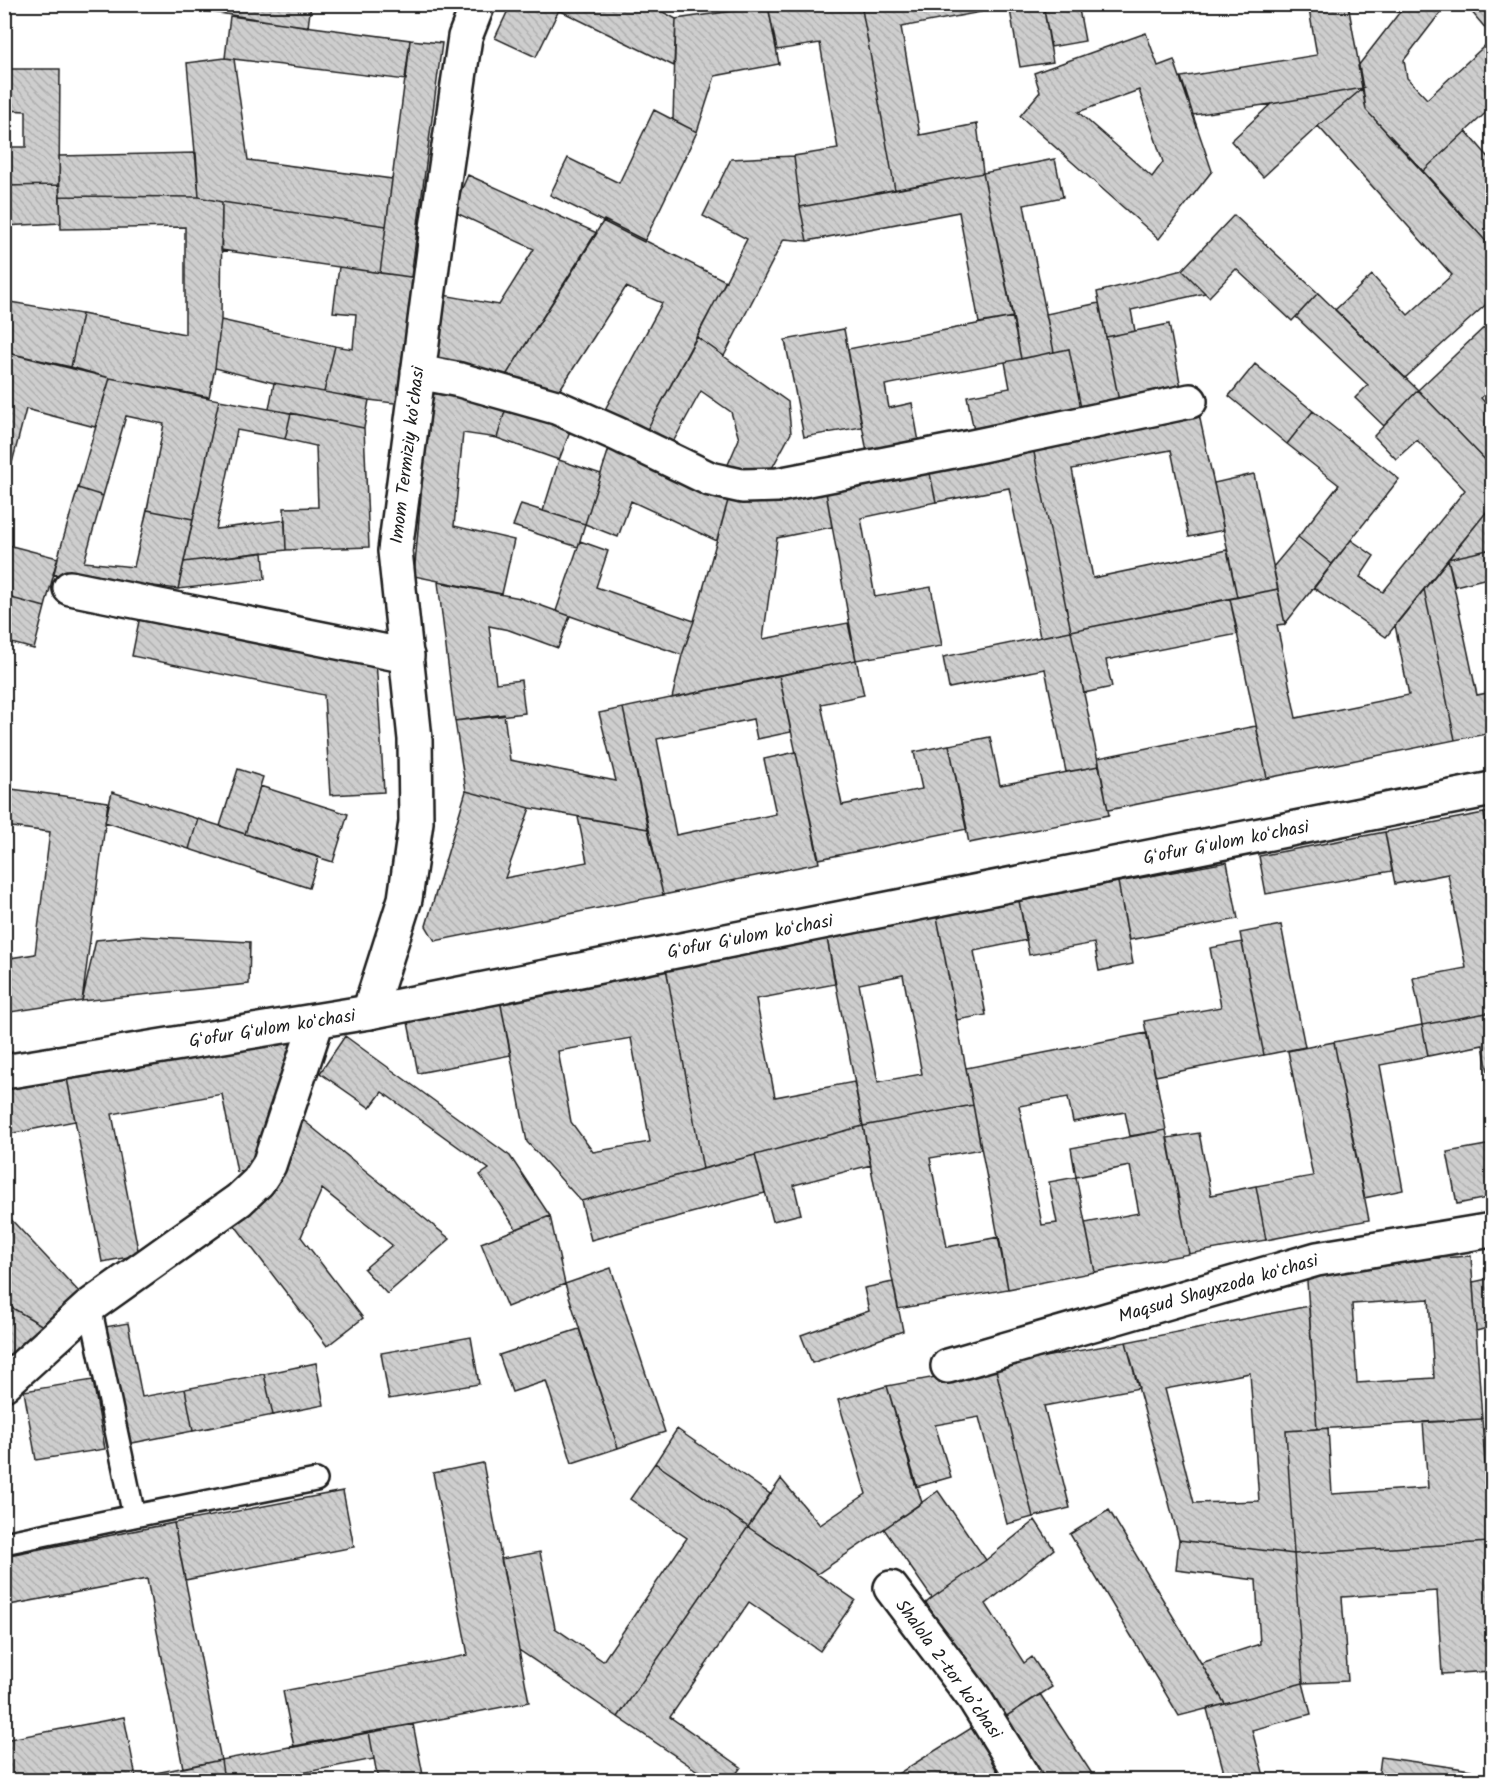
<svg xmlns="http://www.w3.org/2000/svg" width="1497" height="1785" viewBox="0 0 1497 1785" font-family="Kalam,sans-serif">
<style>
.building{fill:url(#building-back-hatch);stroke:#1c1c1c;stroke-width:1.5;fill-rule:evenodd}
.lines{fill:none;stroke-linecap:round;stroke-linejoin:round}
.service-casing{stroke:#1c1c1c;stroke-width:26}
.minor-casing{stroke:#1c1c1c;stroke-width:38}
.tertiary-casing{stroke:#1c1c1c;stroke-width:38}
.service{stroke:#fff;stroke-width:21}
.minor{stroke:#fff;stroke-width:33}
.tertiary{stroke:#fff;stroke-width:33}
.labels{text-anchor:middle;stroke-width:4.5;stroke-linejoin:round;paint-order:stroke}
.street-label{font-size:18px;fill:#1c1c1c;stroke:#fff}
</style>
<defs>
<pattern id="building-back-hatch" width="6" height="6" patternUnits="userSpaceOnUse" patternTransform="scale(1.5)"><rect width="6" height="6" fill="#cecece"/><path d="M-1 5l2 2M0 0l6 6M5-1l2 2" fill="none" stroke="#b0b0b0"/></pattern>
</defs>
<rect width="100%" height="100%" fill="#fff"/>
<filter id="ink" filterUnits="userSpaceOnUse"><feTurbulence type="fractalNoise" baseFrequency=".0167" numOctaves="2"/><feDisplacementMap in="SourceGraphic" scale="12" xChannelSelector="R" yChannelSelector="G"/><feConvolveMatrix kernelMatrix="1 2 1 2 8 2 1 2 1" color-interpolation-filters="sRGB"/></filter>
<g filter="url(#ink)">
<path class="building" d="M207,4h104l-3,23 -102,-16z
M511,4h137l28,15 -2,47 -115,-56 -23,47 -41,-19z
M776,4h85l34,186 -95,17 -6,-51 44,-7 -18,-106 -43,7 -9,-44z
M861,4h118l2,8 -80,15 19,108 57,-11 6,49 -88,17z
M1009,4h34l10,58 -33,5z
M1043,4h35l7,37 -34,6z
M1308,4h40l15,84 -92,16 -78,11 -12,-38 136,-22z
M1387,4h19l-7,9z
M1406,4h41l-43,56 3,18 20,21 65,-60v68l-69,64 -57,-61 -8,-44z
M1465,4h27v32z
M768,6l11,58 -64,12 -18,56 -24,-12 3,-101z
M230,16l180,24 -4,40 -181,-22z
M1146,33l12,33 16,-6 38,111 -53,68 -139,-123 20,-24 -6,-19zM1139,90l24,72 -11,15 -74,-65z
M410,40l32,3 -31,234 -31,-4z
M225,58l9,1 14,101 144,19 -6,47 -164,-24 -23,-5 -12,-134z
M4,69h56l-1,116 -55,1v-39h22v-36l-22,-1z
M1363,88l3,22 126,138v51l-87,79 -70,-68 37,-35 36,40 44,-40 -134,-149z
M1363,88l-45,38 -55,51 -32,-36 40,-37z
M654,110l43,22 -53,110 -94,-47 18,-37 51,25z
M1466,131l26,30v87l-69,-77z
M196,153l3,44 -139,-1 -1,-40z
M794,156l6,51 7,34 -23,-2 -60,117 -27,-19 50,-98 -44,-23 28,-57z
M1055,159l8,38 -39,8 30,147 -33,7 -38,-186z
M983,173l30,144 -34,6 -20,-111 -152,29 -7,-34z
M468,175l129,58 -92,144 -79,-15 12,-68 61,11 35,-56 -82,-38z
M59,185l2,38 -57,3v-40z
M60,196l139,1 23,5 -1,118 -6,48 -6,29 -99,-19 -39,-11 11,-53 103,20v-107l-124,2z
M222,202l164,24 -6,47 -159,-23z
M1234,215l84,78 -26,28 -56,-52 -27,28 -27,-27z
M604,220l122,61 -84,158 -41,-22 61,-114 -36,-16 -71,110 -50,-20z
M339,267l78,11 -15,126 -33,-4 -45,-8 11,-46 18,3 3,-35 -23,-2z
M1182,270l23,23 -74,17 4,21 -29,6 -9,-45z
M1318,293l100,97 -34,36 -29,-28 13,-13 -72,-68z
M4,301l78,13 -11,53 -67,-15z
M1099,303l21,103 -38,7 -13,-64 -15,3 -8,-38z
M1013,317l8,42 -136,26 4,23 23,-5 7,39 -52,10 -19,-103z
M221,320l114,26 -11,46 -50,-9 -59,-15z
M1492,320v67l-11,11 11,12v57l-74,-77z
M1169,324l13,69 -62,13 -14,-69z
M844,329l18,98 -58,10 -19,-97z
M697,337l91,65 3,31 -26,48 -42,-5 16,-37 -8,-27 -30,-21 -34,62 -25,-14z
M1069,349l13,64 -108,18 -7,-35 43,-8 -5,-26z
M4,352l106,26 -15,49 -69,-18 -14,54 -8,-2z
M1255,364l58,47 -26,33 -58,-48z
M110,378l109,22 -26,119 -46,-9 17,-86 -38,-8 -23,80 -25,-8z
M431,381l78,17 -12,40 -34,-5 -9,93 60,14 -12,54 -88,-18z
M274,383l95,17 -5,28 -95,-19z
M1418,390l74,77v38l-106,132 -72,-49 37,-48 23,16 -14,21 23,15 82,-102 -48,-50 -21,19 -22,-23z
M509,398l66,21 -16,41 -62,-22z
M219,400l72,13 -6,26 -48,-9 -21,99 69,-9 1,30 -102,12z
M1198,410l26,120 -35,7 -18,-87 -99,19 21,109 134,-28 10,47 -166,34 -39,-188z
M1313,411l86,68 -67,85 -34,-27 41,-52 -52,-41z
M291,413l73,15 5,119 -83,3 -2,-42 34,-1 -2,-61 -31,-7z
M611,442l118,55 -12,44 -86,-40 -13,36 -33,-13z
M1032,443l39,188 -31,6 -31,-149 -73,14 -8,-38z
M559,460l42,14 -16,50 -42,-13z
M928,464l8,38 -75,16 14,79 56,-10 11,59 -86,14 -32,-179z
M1254,474l24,115 -41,8 -23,-114z
M824,481l8,46 -55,11 -14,101 85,-16 8,37 -184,38 10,-43 12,-34 35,-124z
M78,488l25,8 -19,66 50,5 13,-57 46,9 -15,70 -125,-15z
M521,504l64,20 -7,23 -65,-21z
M1492,505v44l-44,10z
M1298,537l34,27 -47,60 -12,-57z
M580,541l28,10 -12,36 98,34 -12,34 -126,-44z
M4,544l54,14 -13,49 -41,-11z
M1492,549v28l-37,9 -7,-27z
M263,552l2,27 -87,10 6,-27z
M1448,559l29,136 15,-3v41l-37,7 -31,-151z
M438,582l82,16 50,18 -12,32 -49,-18 -20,-4 7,57 25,-3 4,33 -70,8z
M1278,589l7,35 -8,1 19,93 113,-23 -14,-70 29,-36 31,151 -188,38 -37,-179z
M4,596l41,11 -11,42 -30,-8z
M1230,599l8,35 -132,26 6,27 -28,6 -13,-62z
M141,611l235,48 8,133 -54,3 -6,-100 -192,-39z
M1071,631l28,135 -33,6 -21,-103 -96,19 -6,-31z
M856,660l8,35 -43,9 21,101 80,-16 -8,-37 35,-7 18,84 -148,30 -40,-184z
M779,675l12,57 -34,7 -4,-20 -96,20 19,96 100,-21 -12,-55 32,-7 23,111 -156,32 -40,-187z
M623,708l25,121 -118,-21 -64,-17 -11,-70 49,-7 6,46 106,21 -17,-68z
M1256,726l11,52 -159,32 -10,-52z
M990,737l10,48 99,-19 10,49 -140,28 -20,-98z
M238,769l25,8 -18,57 -25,-8z
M260,786l88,28 -15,48 -88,-28z
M4,788l104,14 -26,199 -78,12v-54l31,-5 15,-122 -46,-6z
M466,791l64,17 -25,70 82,-16 -9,-45 70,12 15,66 -228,46 -9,-15z
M112,792l86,27 -9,30 -84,-27z
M1492,812v38h-1l-7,-37z
M1484,813l8,47v152l-70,13 -9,-47 53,-10 -18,-94 -53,10 -10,-52z
M198,819l121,38 -10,31 -120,-39z
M1385,832l7,39 -126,23 -7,-38z
M1227,862l11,57 -109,21 -11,-58z
M1118,882l15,82 -34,7 -5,-28 -65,12 -10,-54z
M1019,901l8,39 -53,11 12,64 -29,5 -20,-103z
M937,917l36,188 -110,21 -36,-188zM903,975l19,99 -44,8 -19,-98z
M1281,925l24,122 -41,8 -24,-122z
M138,936l112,6 -1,42 -167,17 14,-61z
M827,938l8,46 -79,15 19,98 79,-15 9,44 -160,43 -37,-201z
M1242,942l22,113 -109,21 -11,-55 77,-14 -11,-59z
M666,968l37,201 -122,32 -54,-59 -27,-142zM631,1038l19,104 -57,10 -22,-30 -13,-71z
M500,1000l11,55 -93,18 -11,-56z
M1492,1012v82l-9,-49 -55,11 -6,-31z
M1422,1025l6,31 -48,9 23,125 -39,8 -30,-156z
M304,1033l-44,135 -23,4 -15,-78 -110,20 27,141 -37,7 -35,-184z
M1147,1033l19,97 -36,6 -5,-24 -52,10 -5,-25 -49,9 23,119 15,-2 -8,-41 27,-5 19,95 -87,17 -42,-221z
M345,1036l165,120 40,60 -34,13 -36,-54 9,-6 -107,-77 -12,16 -50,-35z
M1334,1042l35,178 -103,20 -10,-54 57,-10 -25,-125z
M67,1078l8,43 -71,14v-46z
M973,1105l8,44 -51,9 17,89 52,-10 9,52 -110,20 -35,-183z
M303,1120l147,119 -63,55 -23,-25 28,-24 -70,-56 -21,48 62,81 -36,28 -97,-127 43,-32z
M863,1126l8,39 -77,20 7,29 -28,7 -18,-66z
M1166,1130l23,124 -94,18 -10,-49 54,-10 -9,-47 -54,11 -5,-29z
M1199,1133l12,62 45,-9 10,54 -77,14 -22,-116z
M1492,1144v53l-35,7 -10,-52z
M755,1155l10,38 -174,47 -10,-39z
M4,1212l75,80 -36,34 -39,-23z
M550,1216l15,68 -58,23 -26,-64z
M1471,1256l11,163 -165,10 -11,-163zM1429,1299l5,79 -77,5 -5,-79z
M611,1268l54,164 -47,16 -53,-164z
M1492,1278v49l-16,4 -3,-49z
M893,1282l10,49 -91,32 -11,-28 68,-24 -5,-23z
M4,1303l39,23 -39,36z
M1309,1306l8,123 -31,2 8,123 -115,-14 -53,-198zM1250,1373l9,128 -65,2 -29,-114z
M128,1323l14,74 43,-8 8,42 -71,14 -23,-117z
M579,1329l39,119 -46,15 -26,-82 -34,11 -13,-37z
M471,1337l8,47 -90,15 -8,-46z
M1126,1342l13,46 -95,18 26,102 -37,9 -38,-151z
M316,1363l8,42 -51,10 -9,-41z
M995,1366l38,151 -26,7 -28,-107 -44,8 16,52 -35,10 -29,-101z
M264,1374l9,41 -80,16 -8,-42z
M93,1380l12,69 -69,11 -12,-69z
M887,1386l35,117 -105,71 -69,-47 33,-48 39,46 46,-31 -28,-94z
M1482,1419l8,123 -196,12 -8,-123 42,-3 4,66 96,-6 -5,-66z
M1492,1427v49l-6,1 -3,-48z
M677,1429l93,65 -22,33 -93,-64z
M483,1463l46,239 -235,45 -11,-56 185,-36 -35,-182z
M655,1463l93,64 -130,190 -99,-67 -18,-91 39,-7 15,76 48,33 84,-123 -57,-39z
M343,1491l11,56 -169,33 -11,-57z
M938,1491l48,69 -54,38 -48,-69z
M1109,1510l92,153 24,41 -46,12 -109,-182z
M1035,1520l19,29 -68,55 38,59 8,-6 20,30 -50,32 -76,-116 6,-5 54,-38z
M174,1523l47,237 -38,8 -36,-189 -143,27v-50z
M748,1527l107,73 -35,51 -71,-49 -79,115 71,50 -9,13h-21l-93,-63z
M1179,1540l115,14 9,129 -78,21 -24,-41 59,-19 -4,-64 -80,-10z
M1490,1542l2,29v100l-50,3 -5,-83 -95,6 6,84 -45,2 -9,-129z
M1303,1683l8,31 -59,16 13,50h-39l-19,-71z
M1040,1694l56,86h-54l-40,-61z
M124,1717l12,60 -21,3h-111v-40z
M413,1724l11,56h-46l-9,-48z
M973,1727l29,53h-114z
M369,1732l5,27 -109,21h-41l-3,-20z
M1381,1757l90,13 -1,10h-92z
M221,1760l3,20h-109l21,-3z
M608,1773l11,7h-16z"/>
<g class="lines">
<defs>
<path id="service" d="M134,1516l182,-36
M4,1543l130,-27 -44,-210"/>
<path id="minor" d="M418,372l42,8 96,27 61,27 93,45 32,7 36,-1 175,-34 237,-50
M70,588l337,68
M369,1012l36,-113 11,-77 -1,-83 -20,-188 42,-323 28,-191 13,-33
M948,1366l369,-107 175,-29
M4,1384l86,-78 149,-106 19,-18 11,-17 48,-144
M891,1588l83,110 51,82"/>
<path id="tertiary" d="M4,1072l365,-60 1123,-223"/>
</defs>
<use href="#service" class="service-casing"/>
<use href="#minor" class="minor-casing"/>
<use href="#tertiary" class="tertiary-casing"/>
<use href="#service" class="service"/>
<use href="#minor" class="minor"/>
<use href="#tertiary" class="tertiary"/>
</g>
</g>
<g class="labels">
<g class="street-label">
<text transform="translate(407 455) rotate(-83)" y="6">Imom Termiziy koʻchasi</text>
<text transform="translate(1226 842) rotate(-11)" y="6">Gʻofur Gʻulom koʻchasi</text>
<text transform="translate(750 936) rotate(-11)" y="6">Gʻofur Gʻulom koʻchasi</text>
<text transform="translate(272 1028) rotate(-9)" y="6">Gʻofur Gʻulom koʻchasi</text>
<text transform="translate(1218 1288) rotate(-16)" y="6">Maqsud Shayxzoda koʻchasi</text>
<text transform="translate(949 1669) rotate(54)" y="6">Shalola 2-tor koʼchasi</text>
</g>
</g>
<rect width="1497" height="1785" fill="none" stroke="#fff" stroke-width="24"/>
<rect x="12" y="12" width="1473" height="1761" fill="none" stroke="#1c1c1c" stroke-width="2" filter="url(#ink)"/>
</svg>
